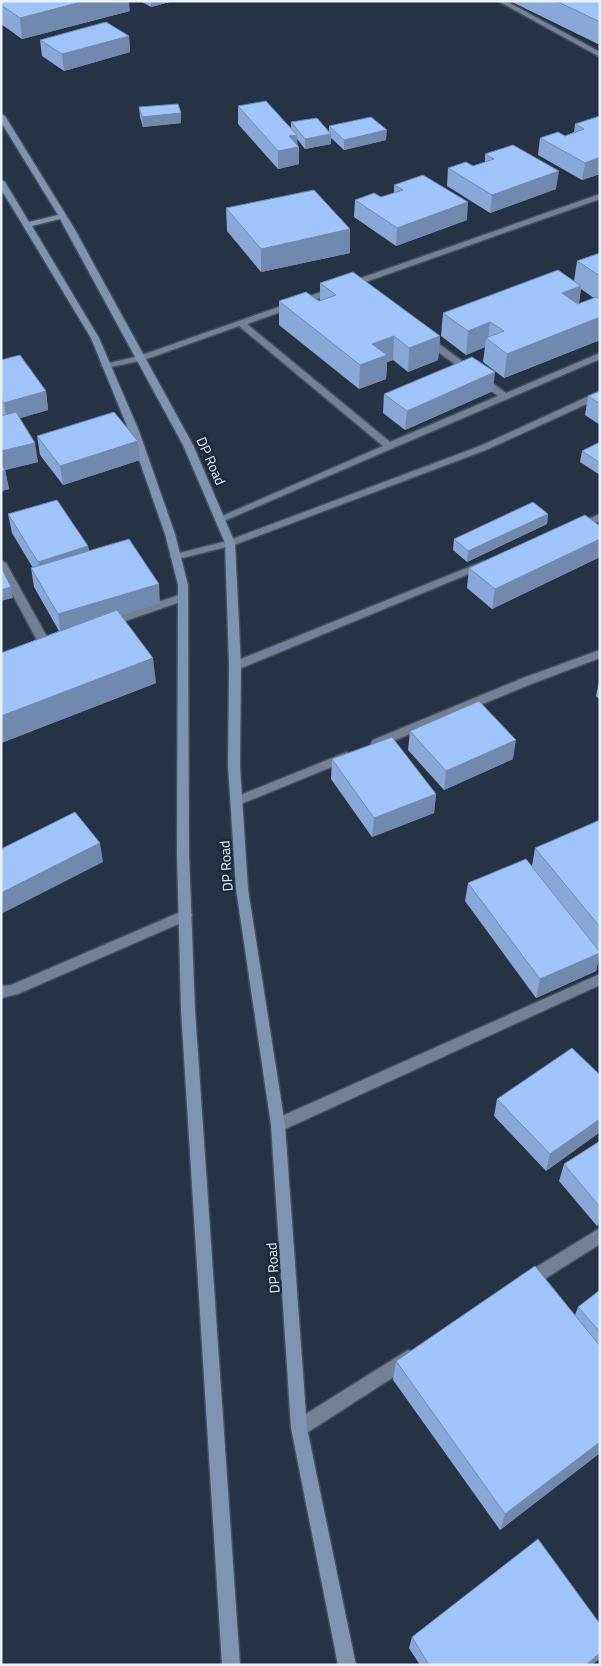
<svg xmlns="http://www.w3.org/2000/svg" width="601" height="1666" viewBox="0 0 601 1666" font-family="'Titillium Web',sans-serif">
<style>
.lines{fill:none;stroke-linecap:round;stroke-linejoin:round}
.lane-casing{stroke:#444e5d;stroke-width:3}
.street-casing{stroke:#444e5d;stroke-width:3}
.secondary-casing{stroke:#444e5d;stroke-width:3}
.lane{fill:#728196;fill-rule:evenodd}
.street{fill:#728196;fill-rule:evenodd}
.secondary{fill:#7d94b3;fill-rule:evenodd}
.wall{fill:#88a9d7;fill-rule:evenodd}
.shaded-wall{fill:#6f89af}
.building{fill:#9ec4fa;stroke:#6f89af}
.labels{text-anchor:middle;stroke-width:5;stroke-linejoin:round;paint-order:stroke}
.street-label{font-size:14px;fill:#eaf2fd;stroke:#1c2939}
</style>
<rect width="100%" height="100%" fill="#263344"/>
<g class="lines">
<defs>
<path id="lane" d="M498,1h8l94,51v5z
M600,514v7l-23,8 -5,-3z
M484,561l5,3 -1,2 -249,103 -4,1 -6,-4 2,-3z
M600,650v8l-69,26 -150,62h-8l-2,-3 2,-3 150,-62z
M347,752l6,4 -2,3 -110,45h-8l-2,-3 2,-3z
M600,1228v16l-68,43 -6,3 -6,-3 -2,-5 2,-5z
M408,1350l6,2 2,6 -2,6 -109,70 -6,2 -6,-2 -2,-6 2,-6z"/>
<path id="street" d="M600,194v5l-353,125 143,118 108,-46 -76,-56v-4h6l78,57 94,-40v6l-376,162 -4,1 -5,-3 168,-73 -144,-120 -95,34 -38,8 -5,-3 38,-9z
M600,391v7l-114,52 -252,95 -59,15 -5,-3 1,-2 56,-14 253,-95z
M1,560l5,3 45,81 -2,3h-8l-2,-3 -38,-71z
M182,594l5,4 -1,2 -78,27 -5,-4 1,-3z
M185,910l5,1 2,4 -2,4 -172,75 -17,4v-12l10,-1z
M600,974v11l-317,145 -5,1 -5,-1 -2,-5 2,-5z"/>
<path id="secondary" d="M1,114l4,2 69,112 119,217 42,98 6,123 -1,100 8,123 37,236 22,303 49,237h-18l-47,-237 -20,-303 -35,-236 -8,-123 1,-100 -4,-123 -42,-98 -123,-226 -28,7 67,112 40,93 36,103 13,51 1,269 6,156 45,655h-18l-41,-655 -4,-156 1,-269 -13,-51 -36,-103 -38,-93 -90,-149v-9l4,2 24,40 29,-7 -57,-93z"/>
</defs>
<use href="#lane" class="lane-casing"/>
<use href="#street" class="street-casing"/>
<use href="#secondary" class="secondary-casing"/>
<use href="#lane" class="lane"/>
<use href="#street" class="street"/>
<use href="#secondary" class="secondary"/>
</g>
<path class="wall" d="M1,1l129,10 -108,28 -21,-15z
M140,1h33l-22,6z
M512,1h88v44l-88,-43z
M129,36l1,16 -66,19 -22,-15 -2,-16z
M238,106l53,23v-7l38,10v-6l57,14 -42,10 -13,-12v6l-26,5 -8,-10 2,25 -21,5 -40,-45z
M139,107l42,16 -38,4 -3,-10z
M600,116v58l-18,6 -44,-25 2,-17 25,-2 9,-4 1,-8z
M485,154l71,35 -66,24 -43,-27 1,-18 25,-2 12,-4z
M394,185l73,35 -71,26 -42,-29 1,-17 26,-3 13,-4z
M226,208l124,21v24l-89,19 -34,-41z
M600,253v87l-96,38 -21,-16 2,-15 -19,8 -25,-19 2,-23 131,-32 3,-20zM581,289l13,9 -15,6z
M320,283l120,53 -2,24 -30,12 -15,-12 -6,2 -1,17 -27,10 -80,-64v-24h41z
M1,360l45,31 2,19 -28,8 18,44 -33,8 4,19 -8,2v-75l2,-1 -2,-2z
M493,391l-88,39 -22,-17 1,-19z
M600,391v34l-15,-10 3,-19z
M37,436l103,24 -77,25 -23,-30z
M600,442v33l-20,-13 2,-11z
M8,514l80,32 1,5 71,52 -39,12 35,68 -155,60v-90l58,-22 -25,-44 -3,-19h2l-21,-35z
M548,514l-1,10 -80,38 -14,-12 1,-11z
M600,526v31l-108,52 -25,-21 2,-20z
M600,677v23l-4,-4z
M410,731l103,28 -69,31 -36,-40z
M332,759l104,35 -2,19 -62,24 -41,-58z
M600,820v138l-1,-1 -3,14 -60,27 -71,-97 3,-18 64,-17 3,-18z
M600,1075v57l-54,39 -52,-55 3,-17z
M600,1141v83l-3,2 -38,-45 5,-17z
M600,1290v163l-100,77 -107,-150 3,-19 179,-46 3,-8z
M600,1624v34l-8,7h-172l-11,-17 3,-11z"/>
<path class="shaded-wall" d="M85,1h44l1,10 -108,28 -2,-21z
M151,1h22l-22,6z
M129,36l1,16 -66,19 -2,-17z
M181,113v10l-38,4 -1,-10z
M387,130l-1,10 -42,10v-10z
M331,134v10l-26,5v-10z
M297,135v12h2v17l-21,5v-18l11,-15z
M600,157v17l-18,6 3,-17z
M559,171l-3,18 -66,24 2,-18z
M468,202l-1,18 -71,26 1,-18z
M350,229v24l-89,19v-23z
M581,286l-3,23 -16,-16z
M600,317v23l-96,38 3,-24z
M490,322l-2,18 -2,-2 -1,9 -19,8 2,-24z
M394,336l-1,24 -6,2 -1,17 -27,10 1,-24 12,-21z
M440,336l-2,24 -30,12 1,-24z
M495,372l-2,19 -88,39 2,-19z
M46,391l2,19 -41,12 -3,-19z
M138,441l2,19 -77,25 -3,-19z
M35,443l3,19 -33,8 4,19 -8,2v-40z
M548,514l-1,10 -80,38 1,-11z
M600,539v18l-108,52 3,-20z
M88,546l3,19 -50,16 -3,-19z
M159,584l1,19 -99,31 -3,-20z
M11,587l2,11 -12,3v-11z
M153,658l3,25 -155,60v-27z
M516,740l-3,19 -69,31 2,-19z
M436,794l-2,19 -62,24 2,-19z
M100,843l3,19 -102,52v-21z
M600,953l-4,18 -60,27 4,-19z
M600,1119v13l-54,39 4,-17z
M600,1216v8l-3,2z
M600,1442v11l-100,77 5,-16z
M600,1653v5l-8,7h-6z"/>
<path class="building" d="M1,1h84l-65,17 -19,-13z
M556,1h44v21z
M106,22l23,14 -67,18 -22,-14z
M266,101l31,34 -8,1 10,11 -21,4 -40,-45z
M178,104l3,9 -39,4 -3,-10z
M600,116v41l-15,6 -45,-25 18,-6 7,4 19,-7 -9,-5z
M371,117l16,13 -43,10 -15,-14z
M317,118l14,16 -26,5 -14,-17z
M513,145l46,26 -67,24 -44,-27 18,-6 7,4 21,-7 -9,-5z
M423,175l45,27 -71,26 -42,-28 19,-7 7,4 22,-7 -9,-5z
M314,190l36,39 -89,20 -35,-41z
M600,253v23l-23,-15z
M558,270l23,16 -19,7 16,11 18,-7 4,2v18l-93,37 -21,-16 18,-7 -14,-9 -22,9 -25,-18z
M353,272l87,64 -31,12 -15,-12 -22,8 15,11 -27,10 -81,-64 27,-9 13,9 17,-6 -16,-12z
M20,355l26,36 -42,12 -3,-5v-38z
M472,357l23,15 -88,39 -23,-17z
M600,391v13l-12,-8z
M16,412l19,31 -34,8v-35z
M114,412l24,29 -78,25 -23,-30z
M600,442v21l-18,-12z
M1,463l4,7 -4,1z
M57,500l31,46 -50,16 -30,-48z
M533,502l15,12 -80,37 -14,-12z
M585,515l15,11v13l-105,50 -26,-21z
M129,539l30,45 -101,30 -27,-46z
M1,567l10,20 -10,3z
M117,610l36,48 -152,58v-63z
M479,701l37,39 -70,31 -36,-40z
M392,737l44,57 -62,24 -42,-59z
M75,812l25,31 -99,50v-44z
M600,820v107l-65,-79z
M526,859l74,93v1l-60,26 -72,-96z
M572,1048l28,27v44l-50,35 -53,-55z
M600,1141v66l-36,-43z
M535,1266l65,80v96l-95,72 -109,-153z
M600,1290v42l-22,-25z
M538,1539l62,85v29l-14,12h-157l-17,-28z"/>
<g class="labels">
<g class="street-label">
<text transform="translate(211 461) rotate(66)" y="5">DP Road</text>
<text transform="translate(226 866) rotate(-94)" y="5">DP Road</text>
<text transform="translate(273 1268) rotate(-94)" y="5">DP Road</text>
</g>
</g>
<rect width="601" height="1666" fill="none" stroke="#eaf2fd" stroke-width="5"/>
</svg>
